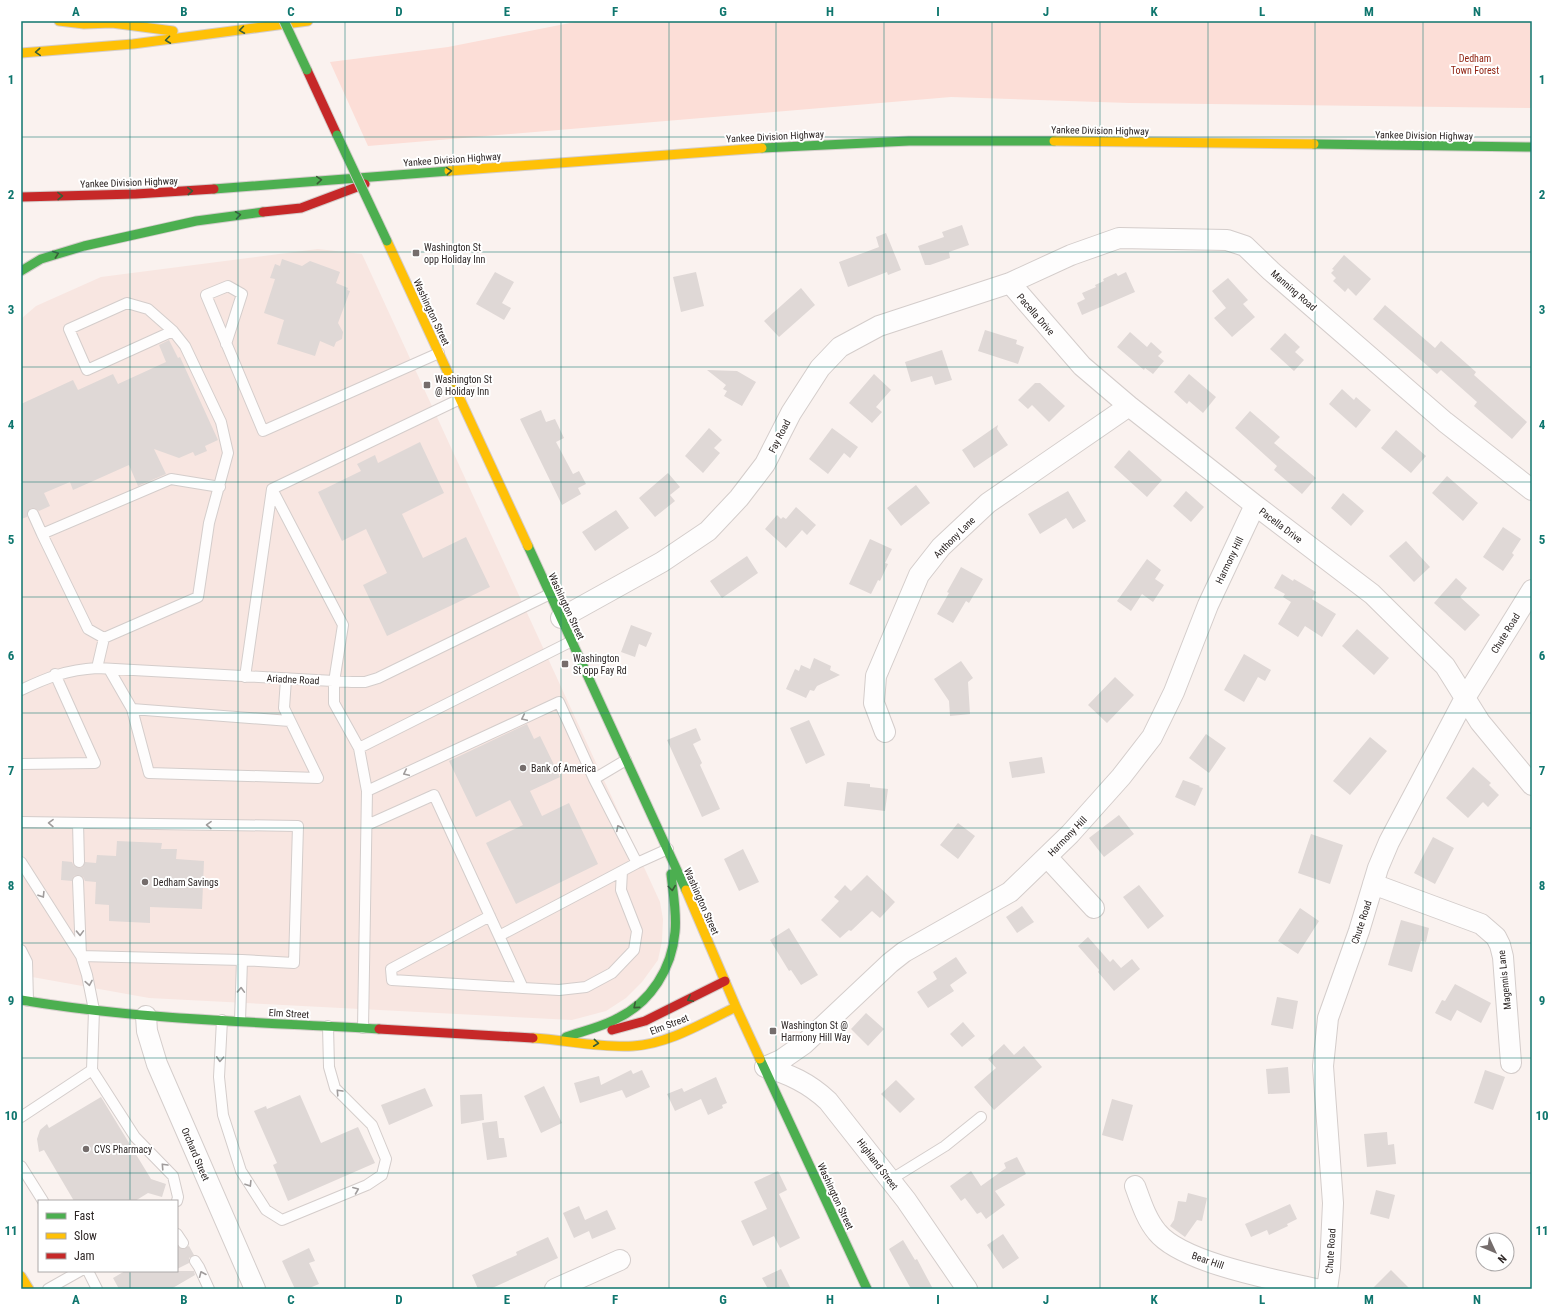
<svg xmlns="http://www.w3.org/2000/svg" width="1553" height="1310" viewBox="0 0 1553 1310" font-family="'Roboto Condensed',sans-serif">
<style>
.built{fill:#f8e6e1}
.green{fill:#fcded7}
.building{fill:#dfd8d6}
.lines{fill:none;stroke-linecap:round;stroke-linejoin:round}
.lane-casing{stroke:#d4cdcb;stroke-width:12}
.street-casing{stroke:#d4cdcb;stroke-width:22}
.fast-casing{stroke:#d4cdcb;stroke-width:11}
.slow-casing{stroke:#d4cdcb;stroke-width:11}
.jam-casing{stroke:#d4cdcb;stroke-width:11}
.lane{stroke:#fefdfd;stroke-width:10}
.street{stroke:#fefdfd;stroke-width:20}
.fast{stroke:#4caf50;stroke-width:9}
.slow{stroke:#ffc107;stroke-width:9}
.jam{stroke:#c62828;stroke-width:9}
.fast-bridge-casing{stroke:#d4cdcb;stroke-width:11;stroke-linecap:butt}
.fast-bridge{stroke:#4caf50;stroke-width:9}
.oneway{stroke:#395d36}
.oneway2{stroke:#a09c9c}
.grid{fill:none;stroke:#0f766e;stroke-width:1;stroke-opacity:0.55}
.poi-dot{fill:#756d6c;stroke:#fff;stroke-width:1.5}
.labels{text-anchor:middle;stroke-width:4;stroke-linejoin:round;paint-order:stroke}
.park-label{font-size:10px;fill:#902413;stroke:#fff}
.street-label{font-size:10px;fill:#2d2625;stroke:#fff}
.poi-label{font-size:10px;fill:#2d2625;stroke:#fff;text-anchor:start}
.neatline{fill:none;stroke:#0f766e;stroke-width:1.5}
.grid-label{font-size:13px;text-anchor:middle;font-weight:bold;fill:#0f766e}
</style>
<rect width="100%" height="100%" fill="#faf2ef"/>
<path class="built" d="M318,249l44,5 298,648 3,17 -1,22 -4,19 -16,22 -16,16 -20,13 -34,9 -423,-22 -128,-23v-656l15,-13 65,-29z"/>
<path class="green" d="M580,21h952v87l-403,-5 -178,-6 -583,49 -38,-84 118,-15z"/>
<path class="building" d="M962,225l7,20 -20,7 1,6 -20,7h-5l-7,-19 26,-9 -2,-5z
M886,233l15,37 -13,5 -1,-3 -39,15 -9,-25 40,-15 -3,-10z
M1344,255l27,24 -15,17 -8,-8 -3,4 -12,-11 3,-3 -5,-5 3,-3 -2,-1z
M282,259l20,7 8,-5 30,11 -4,11 12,5 -1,2 3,1 -12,32 5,9 -1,7 -6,3 -2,5 -14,-6 -5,15 -38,-12 7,-24 -20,-7 11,-34 -5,-1 5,-14 5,2z
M495,272l19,10 -12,21 9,5 -7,12 -28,-16z
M696,272l8,34 -23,6 -8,-35z
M1126,272l9,20 -53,23 -5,-12 8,-4 -3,-6 14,-6 -1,-2 9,-4 -1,-2 13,-6 2,3z
M1228,278l20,22 -5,4 12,13 -23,20 -18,-19 12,-10 -14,-17z
M801,288l14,17 -36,32 -15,-16z
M1385,305l50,43 6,-7 35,31 -2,3 53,47 -15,17 -38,-33 3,-4 -36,-32 -4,4 -64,-55z
M985,330l32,10 -1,4 8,3 -6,17 -40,-13z
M1130,332l17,15 4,-5 11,10 -4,4 6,5 -11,13 -8,-6 -1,2 -27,-23z
M1285,333l15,14 -5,5 9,8 -10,11 -24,-22z
M169,340l9,18 2,-1 38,83 -13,6 2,5 -12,5 -2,-4 -14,6 -25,-9 12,25 -28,12 -9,-21 -56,25 -3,-8 -26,11 6,13 -11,5 -3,-2 -5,-1 -3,3 -1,6 -6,2v-115l52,-24 5,10 35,-16 5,10 48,-22 -7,-17z
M942,350l10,30 -17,5 -3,-9 -21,6 -6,-20z
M707,370l30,1 19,11 -14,24 -18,-10 3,-5 -4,-2 3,-4z
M874,374l17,16 -15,17 6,5 -10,11 -23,-20z
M1189,374l27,23 -13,16 -14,-12 -2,3 -13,-12z
M1035,383h5l25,23 -16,16 -17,-17 -4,4 -10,-9z
M1342,389l12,11 2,-3 15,13 -15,18 -27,-24z
M541,410l5,12 9,-3 9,19 -8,4 17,32 6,-3 7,13 -8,4 3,6 -19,11 -42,-86z
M1250,411l30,26 -6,6 42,35 -14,16 -28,-24 3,-4 -42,-38z
M998,425l-1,4 11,16 -34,23 -12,-18z
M709,428l13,12 -8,8 6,5 -17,20 -18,-17z
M832,428l26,19 -8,11 -6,-5 -16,21 -19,-15z
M1396,430l30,26 -15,17 -30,-25z
M420,442l24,51 -42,21 21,44 43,-21 24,50 -103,49 -24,-51 24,-12 -21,-44 -24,12 -24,-49 43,-21 -4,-7 18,-9 3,8z
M1129,450l33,30 -15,17 -33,-30z
M668,473l12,14 -10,8 5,6 -20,16 -16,-19z
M1447,476l31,27 -15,18 -31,-28z
M916,485l14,18 -29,23 -14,-18z
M1068,491l18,30 -13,8 -7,-11 -26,16 -12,-20z
M1186,491l18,16 -13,15 -18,-16z
M1343,493l21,18 -13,15 -20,-18z
M796,507l20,18 -9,10 -5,-5 -16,18 -21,-19 12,-14 4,4 2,-2 3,2z
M616,510l13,18 -34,23 -13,-19z
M1503,527l18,12 -9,14 2,2 -11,16 -20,-14z
M870,539l22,10 -7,14 3,1 -8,17 -2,-1 -7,14 -22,-10z
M1406,541l24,26 -16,15 -25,-26z
M747,556l11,17 -36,25 -12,-17z
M1147,559l14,11 -6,9 9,6 -11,17 -11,-8 -11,17 -14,-10z
M961,567l22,12 -14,24 -3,-2 -13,22 -16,-9 12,-21 -2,-1z
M1282,574l11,7 1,-2 22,13 -4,7 24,15 -14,23 -17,-11 -7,11 -20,-13 13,-22 -8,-5 2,-3 -11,-6z
M1456,578l11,10 -7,9 20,18 -15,16 -31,-28z
M631,625l21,8 -6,14 -7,-3 -4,13 -14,-5z
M1357,629l32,29 -15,17 -32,-29z
M1244,654l27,16 -6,11 -7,-4 -14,25 -20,-12z
M814,658l17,8 -1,4 10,5 -23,11 -3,5 -4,-1 -4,8 -20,-9 9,-20 4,2 2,-6 9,4z
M961,661l12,17 -5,4 2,32 -20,2 -1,-15 -15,-22z
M1115,677l19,18 -27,28 -19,-18z
M809,720l16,35 -19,9 -16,-36z
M527,724l7,15 6,-3 20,41 -30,14 12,25 27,-13 29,61 -82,40 -30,-61 37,-18 -13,-25 -34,17 -27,-56z
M696,728l5,12 -8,4 9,19 -2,2 20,44 -18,8 -35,-77z
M1206,734l20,14 -17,25 -20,-15z
M1370,737l17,14 -37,44 -17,-14z
M1042,757l3,16 -33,5 -3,-16z
M1473,767l18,16 -2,2 10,10 -11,12 -5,-5 -15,16 -22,-20z
M1183,780l17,6 -1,1 4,1 -8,18 -20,-9z
M847,782l23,2v3l18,2 -3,22 -41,-5z
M1119,815l15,19 -30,23 -15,-19z
M958,823l17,13 -17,23 -18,-14z
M1311,834l32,11 -13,39 -32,-11z
M1433,837l21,11 -19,36 -21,-11z
M117,841l45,2 -1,6h16l-1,10 28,2 -2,48 -52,-2v16l-41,-2v-16l-14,-1 1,-22 -11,-1 -2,-4 -5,-2 -4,1 -2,5 -11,-1 1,-19 10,1 2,4 6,2 3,-1 2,-5 11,1 1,-8 19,1z
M743,849l16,33 -20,9 -15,-32z
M867,875l28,27 -15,16 -8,-7 -21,20 -2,-1 -9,8 -19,-18 18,-19 -5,-4 11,-12 6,6z
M1139,885l25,31 -16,13 -25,-32z
M1022,906l12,16 -17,11 -11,-16z
M1300,908l19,13 -21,33 -20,-13z
M1401,920l28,8 -3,14 -5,-1 -9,31 -24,-7z
M789,928l29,47 -17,10 -10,-15 -2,1 -19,-31z
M1088,937l22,25 3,-3 8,9 11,-9 8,10 -26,22 -16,-19 1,-2 -21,-24z
M956,957l11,16 -17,12 4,6 -26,17 -11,-16 20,-13 -4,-7z
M1455,984l36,19 -10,20 -24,-13 -6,11 -16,-8 7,-13 3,1z
M1277,997l21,4 -5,28 -22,-4z
M866,1013l18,16 -16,17 -17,-17z
M963,1022l12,14 -13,11 -12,-13z
M1004,1044l10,11 10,-9 18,21 -48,43 -20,-23 22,-19 -8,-9z
M1288,1067l2,26 -22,1 -2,-25z
M631,1070l2,4 9,-4 8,17 -24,11 -4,-8 -42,13 -6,-20 25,-7 2,9z
M1485,1070l20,7 -12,33 -19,-7z
M716,1077l11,26 -5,2 1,3 -15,7 -7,-16 -26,12 -8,-17 15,-6 2,4z
M896,1080l19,19 -15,14 -19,-19z
M544,1086l18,37 -21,10 -17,-37z
M425,1088l8,18 -44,19 -8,-20z
M482,1094l2,26 -23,4 -1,-29z
M300,1095l21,48 37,-16 17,36 -87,38 -15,-36 4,-2 -23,-52 12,-5 1,3z
M101,1097l50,82 15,5 -4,13 -14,-4 -13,8h-61l-30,-51 -5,2 -2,-13 3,-9 7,-6 2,4z
M1112,1099l21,6 -10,36 -21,-6z
M497,1121l2,17h5l3,19 -20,3 -5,-37z
M1387,1132l1,13 6,-1 2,20 -29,3 -3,-33z
M1017,1157l9,17 -31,17 10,14 -19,14 -5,-7 -4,2 -12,-16 -4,3 -11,-15 21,-15 10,15 25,-18 -2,-5z
M778,1171l9,19 -8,4 21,44 -20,10 -6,-12 -21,10 -12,-25 26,-12 -13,-27z
M1376,1190l19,5 -6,24 -19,-5z
M1188,1193l19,5 -5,23 -5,-1 -12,17 -15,-11 4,-6 4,-19 8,1z
M1290,1204l7,15 -10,5 1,2 -19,9 -2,-5 -16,7 -6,-13z
M579,1206l6,14 22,-10 9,19 -24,10 -3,-8 -15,7 -11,-25z
M1003,1234l16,24 -16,11 -16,-24z
M548,1237l10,21 -68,31h-12l-6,-14 45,-20 -1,-3z
M903,1240l12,20 2,-1 16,30h-22l-22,-40z
M177,1246l6,3 6,-3 5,9 -5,3v5l-12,6z
M309,1248l6,13 -6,2 10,21 -12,5h-12l-13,-28z
M781,1269l10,20h-23l-6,-11z
M1391,1270l19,19h-38z
M125,1271h69l1,4 -24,14h-52l-6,-11z"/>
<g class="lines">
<defs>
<path id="lane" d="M226,344l16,-50 -14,-8 -22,9 57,136 176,-78
M272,489l71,136 -9,57v21l25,45 213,-107
M33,514l9,20
M104,638l-16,-9 -46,-95 129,-55 49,8
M97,668l7,-30 94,-41 11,-74 19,-70 -7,-31 -36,-76 -12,-15 -25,-22 -21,-6 -58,26 18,41 86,-39
M109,669l23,40 158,12
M245,677l27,-188 188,-90
M21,690c27,-13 46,-20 76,-22l255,14h13l13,-4 172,-84
M132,709l17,64 169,5 -34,-70 2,-29
M359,748l8,43 -4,237
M21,764l74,-1 -40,-89
M594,779l43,84
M367,791l192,-89 35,77 32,-19
M21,822l277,4 -4,137 -52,-3 -161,-4
M78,823l1,39
M367,825l67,-30 89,193 36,2 27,-3 26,-14 22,-23 3,-19 -16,-41 1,-19 15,-8 31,-14
M21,862l60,94 6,19 7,35 -2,60 -71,47
M78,881l3,74
M490,916l-99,53 1,11 131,8
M499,936l123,-65
M21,950l6,12 1,39
M222,1020l-3,57 4,38 18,56 25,39 16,10 85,-35 15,-10 4,-16 -14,-34 -37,-37 -6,-21 -1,-41
M240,1021l2,-61
M92,1070l43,67 38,39 5,21 -1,4
M21,1166l22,35
M890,1180l55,-34 36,-29
M177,1234l6,9
M195,1261l4,6 10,22
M88,1271l9,18
M48,1289l32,-18"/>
<path id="street" d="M1010,283l72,83 47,40 126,99 117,89 73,72 35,56 52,63
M561,618l101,-56 46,-31 31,-33 26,-34 26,-51 29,-45 20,-21 39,-21 131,-43 61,-28 48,-17 108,2 18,6 26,25 174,151 87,68
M885,732l-11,-29 2,-27 43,-101 22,-28 47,-44 141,-97
M1047,857l47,51
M1373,884l108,40 15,13 4,8 3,12 8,106
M146,1016l1,15 10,33 98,225
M765,1067l16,-7 23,-16 86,-81 14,-11 106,-60 60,-58 51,-57 31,-40 22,-45 34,-87 47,-100
M765,1067c24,7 44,16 63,34l78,99 61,89
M1135,1186c6,16 11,33 22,46 25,31 119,48 159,57
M555,1289l65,-29
M1327,1289l3,-21 3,-65 -10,-137 5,-48 31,-87 19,-63 11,-26 76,-144 67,-108"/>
<path id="fast" d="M1314,144l218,3
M762,148l147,-7h145
M214,189l235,-18
M21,271l20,-12 43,-13 112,-25 67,-9
M528,546l158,344
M21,1000c118,20 239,22 358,29
M566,1037c17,-6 36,-10 52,-19 33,-16 54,-50 57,-86 2,-19 -2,-39 -4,-58
M760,1059l107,230"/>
<path id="slow" d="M59,21l25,3 28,-1 61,8
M21,53l112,-9 175,-23
M1054,141l260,3
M449,171l313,-23
M387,241l141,305
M686,890l50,117 24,52
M533,1038c33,2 67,10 100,8 36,-2 71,-24 103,-39
M21,1276l8,13"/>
<path id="jam" d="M307,70l30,65
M21,197l115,-3 78,-5
M263,212l38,-4 64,-24
M379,1029l154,9
M612,1030l33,-9 80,-40"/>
</defs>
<use href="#lane" class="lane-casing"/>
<use href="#street" class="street-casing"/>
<use href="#fast" class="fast-casing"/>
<use href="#slow" class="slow-casing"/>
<use href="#jam" class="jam-casing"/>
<use href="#lane" class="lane"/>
<use href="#street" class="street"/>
<use href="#fast" class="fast"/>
<use href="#slow" class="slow"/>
<use href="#jam" class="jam"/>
<defs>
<path id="fast-bridge" d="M284,21l23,49
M337,135l50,106"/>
</defs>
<use href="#fast-bridge" class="fast-bridge-casing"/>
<use href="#fast-bridge" class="fast-bridge"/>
</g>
<defs><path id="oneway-chevron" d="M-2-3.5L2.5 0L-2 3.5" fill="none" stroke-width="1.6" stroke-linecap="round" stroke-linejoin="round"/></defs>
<g class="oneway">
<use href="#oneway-chevron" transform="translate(242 30) rotate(172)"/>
<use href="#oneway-chevron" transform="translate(168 40) rotate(173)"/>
<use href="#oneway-chevron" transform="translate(38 52) rotate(176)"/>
<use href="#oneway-chevron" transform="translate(449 171) rotate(-4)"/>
<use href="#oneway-chevron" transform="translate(319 180) rotate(-5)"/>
<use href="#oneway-chevron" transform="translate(190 191) rotate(-3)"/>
<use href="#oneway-chevron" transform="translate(60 196) rotate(-1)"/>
<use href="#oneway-chevron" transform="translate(238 215) rotate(-8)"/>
<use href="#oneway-chevron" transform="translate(56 254) rotate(-20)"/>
<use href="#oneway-chevron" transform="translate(672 888) rotate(83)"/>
<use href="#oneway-chevron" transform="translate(690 999) rotate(153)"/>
<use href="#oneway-chevron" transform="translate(636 1006) rotate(140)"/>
<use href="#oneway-chevron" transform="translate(596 1043) rotate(6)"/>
</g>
<g class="oneway2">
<use href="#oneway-chevron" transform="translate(524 718) rotate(155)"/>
<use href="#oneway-chevron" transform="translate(406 773) rotate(155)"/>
<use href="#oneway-chevron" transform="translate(51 823) rotate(-179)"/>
<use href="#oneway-chevron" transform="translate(209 825) rotate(-179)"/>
<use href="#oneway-chevron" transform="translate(619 828) rotate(-117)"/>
<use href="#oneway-chevron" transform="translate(42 895) rotate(58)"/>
<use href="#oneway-chevron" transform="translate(80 933) rotate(88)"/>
<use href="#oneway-chevron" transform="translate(89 983) rotate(80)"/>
<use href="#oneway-chevron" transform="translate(241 990) rotate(-88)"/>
<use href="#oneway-chevron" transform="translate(220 1059) rotate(93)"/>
<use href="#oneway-chevron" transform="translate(339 1092) rotate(-133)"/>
<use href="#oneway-chevron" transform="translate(164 1166) rotate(-133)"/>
<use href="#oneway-chevron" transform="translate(249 1184) rotate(58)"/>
<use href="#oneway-chevron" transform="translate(356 1190) rotate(-22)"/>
<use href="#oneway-chevron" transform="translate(202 1274) rotate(-113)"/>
</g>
<path class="grid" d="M130,21v1180M238,21v1268M345,21v1268M453,21v1268M561,21v1268M669,21v1268M776,21v1268M884,21v1268M992,21v1268M1100,21v1268M1208,21v1268M1315,21v1268M1423,21v1268M21,137h1511M21,252h1511M21,367h1511M21,482h1511M21,597h1511M21,713h1511M21,828h1511M21,943h1511M21,1058h1511M21,1173h1511M130,1271v18"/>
<g class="poi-dot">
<rect x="412" y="249" width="8" height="8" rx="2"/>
<rect x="423" y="381" width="8" height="8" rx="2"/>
<rect x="561" y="660" width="8" height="8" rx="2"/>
<circle cx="523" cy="768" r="4"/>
<circle cx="145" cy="882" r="4"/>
<rect x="769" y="1027" width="8" height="8" rx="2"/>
<circle cx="86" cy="1149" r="4"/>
</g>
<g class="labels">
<g class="park-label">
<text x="1475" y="62">Dedham<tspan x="1475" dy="12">Town Forest</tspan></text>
</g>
<g class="street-label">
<text transform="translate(1100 130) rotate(1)" y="4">Yankee Division Highway</text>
<text transform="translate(1424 135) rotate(1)" y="4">Yankee Division Highway</text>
<text transform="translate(775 136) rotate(-3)" y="4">Yankee Division Highway</text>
<text transform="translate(452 159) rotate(-4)" y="4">Yankee Division Highway</text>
<text transform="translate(129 182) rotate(-2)" y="4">Yankee Division Highway</text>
<text transform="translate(1294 290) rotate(41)" y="4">Manning Road</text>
<text transform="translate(432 312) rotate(65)" y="4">Washington Street</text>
<text transform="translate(1036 314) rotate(49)" y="4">Pacella Drive</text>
<text transform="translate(779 436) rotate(-63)" y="4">Fay Road</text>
<text transform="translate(1281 525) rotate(37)" y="4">Pacella Drive</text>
<text transform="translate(954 537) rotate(-45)" y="4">Anthony Lane</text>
<text transform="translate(1229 560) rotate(-64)" y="4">Harmony Hill</text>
<text transform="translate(567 606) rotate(65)" y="4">Washington Street</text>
<text transform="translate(1505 633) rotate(-58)" y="4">Chute Road</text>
<text transform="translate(293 679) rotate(3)" y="4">Ariadne Road</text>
<text transform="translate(1067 836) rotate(-46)" y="4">Harmony Hill</text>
<text transform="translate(702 901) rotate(66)" y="4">Washington Street</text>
<text transform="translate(1361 922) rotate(-72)" y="4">Chute Road</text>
<text transform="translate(1504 980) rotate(-96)" y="4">Magennis Lane</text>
<text transform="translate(289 1013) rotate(3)" y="4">Elm Street</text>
<text transform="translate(669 1024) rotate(-21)" y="4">Elm Street</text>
<text transform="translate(196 1154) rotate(67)" y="4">Orchard Street</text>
<text transform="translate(878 1164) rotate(53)" y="4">Highland Street</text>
<text transform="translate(836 1196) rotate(65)" y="4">Washington Street</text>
<text transform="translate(1330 1251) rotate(-86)" y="4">Chute Road</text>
<text transform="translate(1208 1260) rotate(19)" y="4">Bear Hill</text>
</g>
<g class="poi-label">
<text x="424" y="251">Washington St<tspan x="424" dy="12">opp Holiday Inn</tspan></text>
<text x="435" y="383">Washington St<tspan x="435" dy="12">@ Holiday Inn</tspan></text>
<text x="573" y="662">Washington<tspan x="573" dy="12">St opp Fay Rd</tspan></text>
<text x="531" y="772">Bank of America</text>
<text x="153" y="886">Dedham Savings</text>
<text x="781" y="1029">Washington St @<tspan x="781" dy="12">Harmony Hill Way</tspan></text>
<text x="94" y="1153">CVS Pharmacy</text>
</g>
</g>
<rect width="1553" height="1310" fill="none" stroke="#ffffff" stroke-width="44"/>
<rect x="38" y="1200" width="140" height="72" fill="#ffffff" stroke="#aba8a8"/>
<rect x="46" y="1213" width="20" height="6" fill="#4caf50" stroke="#aba8a8"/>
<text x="74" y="1220" font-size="12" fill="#2d2625">Fast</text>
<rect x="46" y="1233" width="20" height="6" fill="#ffc107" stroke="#aba8a8"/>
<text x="74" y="1240" font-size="12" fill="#2d2625">Slow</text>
<rect x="46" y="1253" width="20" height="6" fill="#c62828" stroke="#aba8a8"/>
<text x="74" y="1260" font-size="12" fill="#2d2625">Jam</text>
<g transform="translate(1495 1252) rotate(134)"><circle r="19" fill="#ffffff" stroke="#aba8a8"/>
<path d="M0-3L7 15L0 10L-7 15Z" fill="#756d6c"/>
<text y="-6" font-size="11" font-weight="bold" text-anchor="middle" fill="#2d2625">N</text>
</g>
<rect x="22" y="22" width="1509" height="1266" class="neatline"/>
<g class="grid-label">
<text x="76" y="16">A</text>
<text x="184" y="16">B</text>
<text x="291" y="16">C</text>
<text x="399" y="16">D</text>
<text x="507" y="16">E</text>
<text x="615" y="16">F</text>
<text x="723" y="16">G</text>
<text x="830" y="16">H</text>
<text x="938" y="16">I</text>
<text x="1046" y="16">J</text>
<text x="1154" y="16">K</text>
<text x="1262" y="16">L</text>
<text x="1369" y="16">M</text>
<text x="1477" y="16">N</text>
<text x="11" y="84">1</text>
<text x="1542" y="84">1</text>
<text x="11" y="199">2</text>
<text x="1542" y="199">2</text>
<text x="11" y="314">3</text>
<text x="1542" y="314">3</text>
<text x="11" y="429">4</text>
<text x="1542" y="429">4</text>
<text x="11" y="544">5</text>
<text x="1542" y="544">5</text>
<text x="11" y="660">6</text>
<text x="1542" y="660">6</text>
<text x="11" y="775">7</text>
<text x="1542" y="775">7</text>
<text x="11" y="890">8</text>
<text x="1542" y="890">8</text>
<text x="11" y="1005">9</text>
<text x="1542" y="1005">9</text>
<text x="11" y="1120">10</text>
<text x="1542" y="1120">10</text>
<text x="11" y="1235">11</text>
<text x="1542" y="1235">11</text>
<text x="76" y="1304">A</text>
<text x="184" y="1304">B</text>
<text x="291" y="1304">C</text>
<text x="399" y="1304">D</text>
<text x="507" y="1304">E</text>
<text x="615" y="1304">F</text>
<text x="723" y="1304">G</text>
<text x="830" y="1304">H</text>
<text x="938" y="1304">I</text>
<text x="1046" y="1304">J</text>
<text x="1154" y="1304">K</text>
<text x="1262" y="1304">L</text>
<text x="1369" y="1304">M</text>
<text x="1477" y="1304">N</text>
</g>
</svg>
